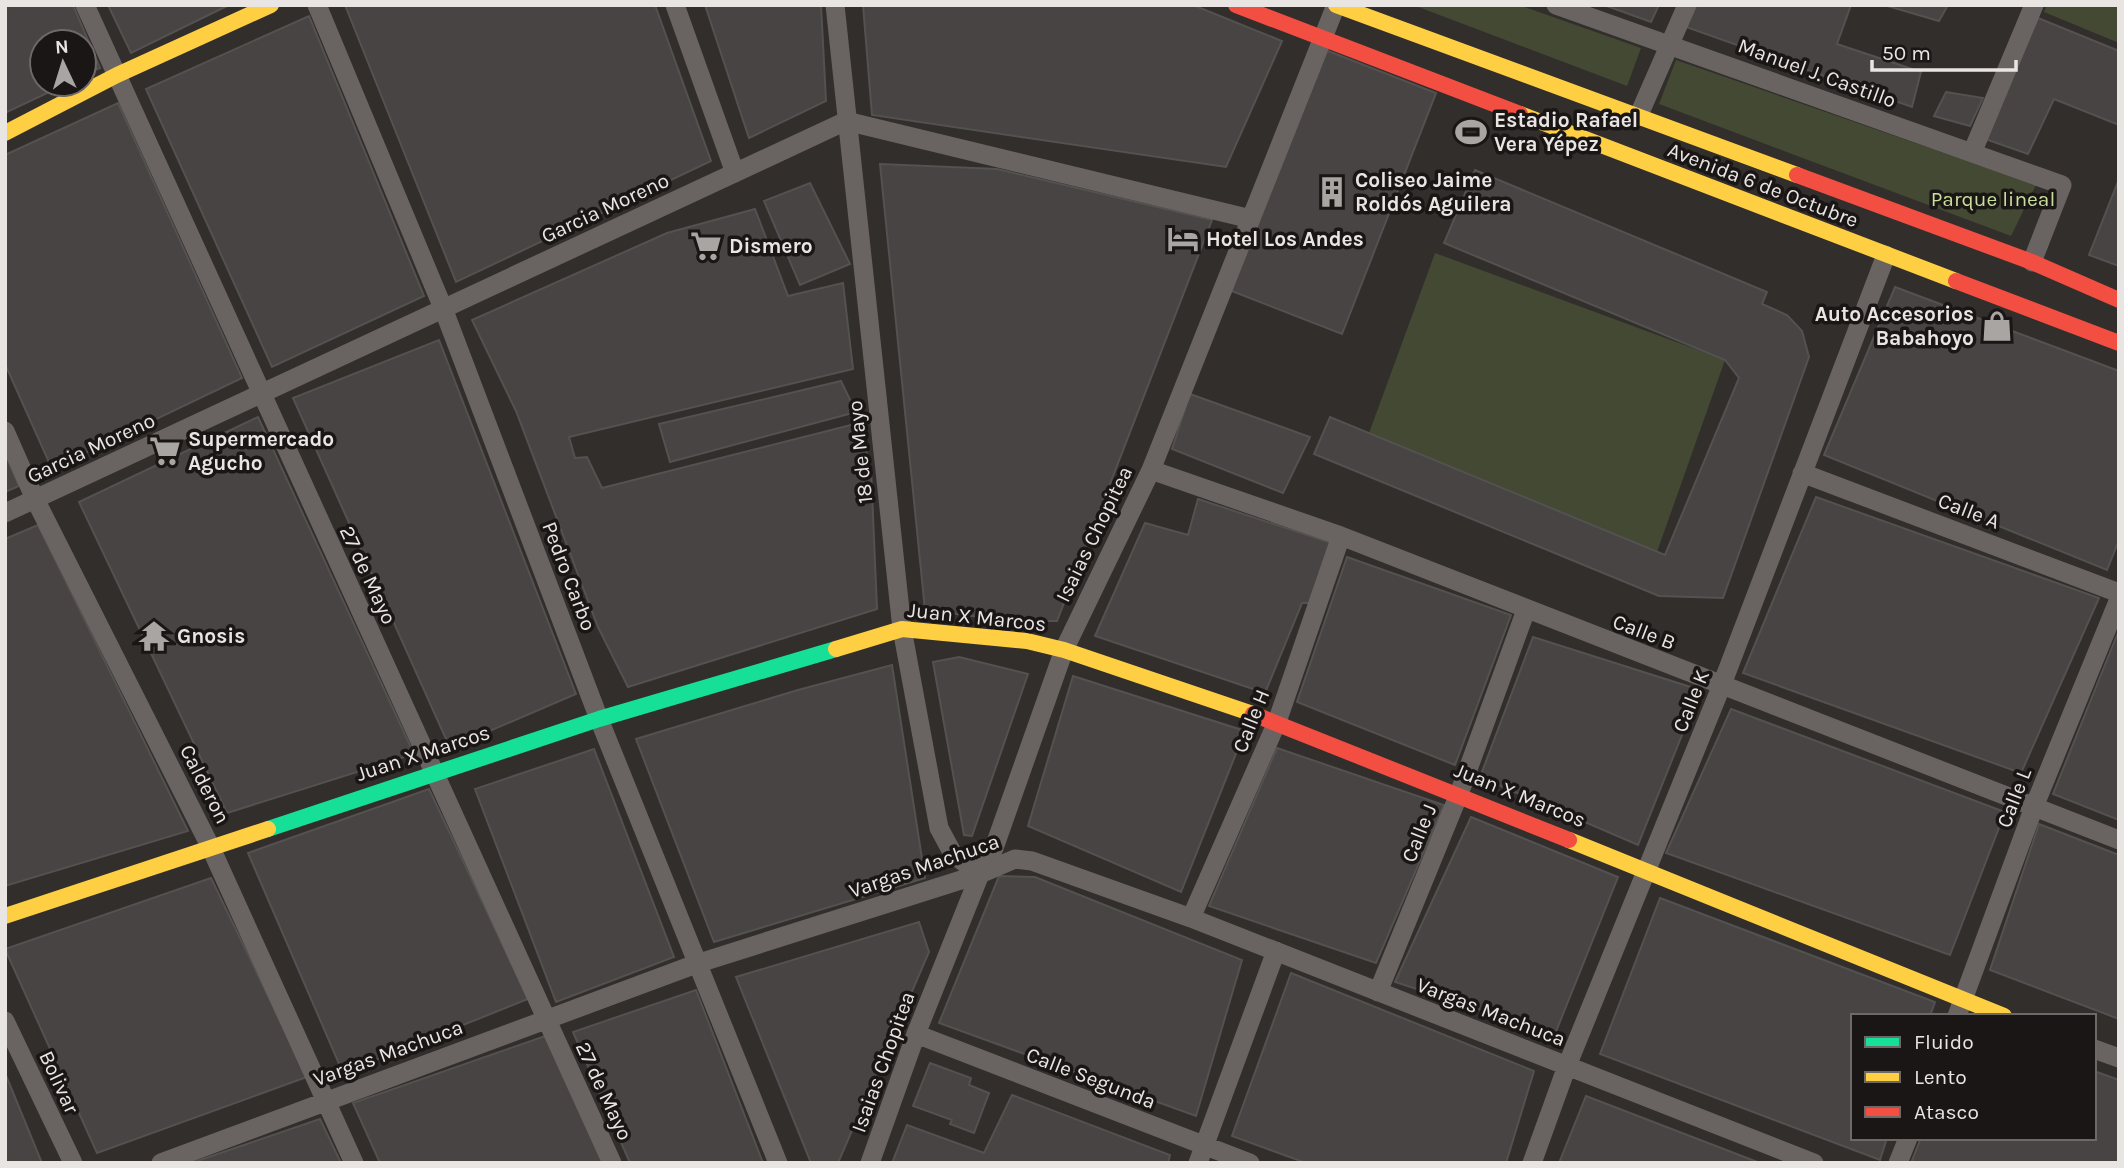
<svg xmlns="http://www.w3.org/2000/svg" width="2124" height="1168" viewBox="0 0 2124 1168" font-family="Karla,sans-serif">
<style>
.green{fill:#434933}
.building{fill:#474443;stroke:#545151;stroke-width:2}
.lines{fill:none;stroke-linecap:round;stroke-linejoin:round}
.street{stroke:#696461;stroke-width:19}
.fast{stroke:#16e098;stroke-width:16}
.slow{stroke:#ffcf43;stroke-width:16}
.jam{stroke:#f24e42;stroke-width:16}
.labels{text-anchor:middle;stroke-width:7;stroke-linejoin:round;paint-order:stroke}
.street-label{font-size:21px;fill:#e9e5e3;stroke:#191615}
.poi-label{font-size:21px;font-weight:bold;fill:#e9e5e3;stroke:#191615;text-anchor:start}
.park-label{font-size:21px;fill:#cade9c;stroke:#191615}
</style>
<rect width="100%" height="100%" fill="#322e2c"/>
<path class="green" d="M1413,5h106l122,43 -14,38z
M2047,5h72v38l-75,-31z
M1676,60l360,125 -25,51 -352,-132z
M1435,253l290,107 -68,192 -288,-119z"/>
<path class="building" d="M5,5h68l27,63 -16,7v-33h-42v42h24l-61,29z
M108,5h121l-98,48z
M345,5h310l56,156 -255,121z
M705,5h116l5,96 -77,37z
M863,5h330l89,36 -56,126 -354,-52z
M1604,5h55l-8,17z
M1695,5h156l-14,39 84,28 -9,35 -226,-80z
M1884,5h64l-9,16z
M309,16l115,280 -152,71 -126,-278z
M2038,18l81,33v74l-65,-26 -26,55 -43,-15z
M1323,49l113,44 -94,241 -113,-44z
M1946,92l37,6 -13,28 -36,-10z
M118,103l124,275 -190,91 -47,-105v-209z
M880,164l117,5 215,51 -155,401h-44l-88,-11z
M1475,170l292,122 -5,12 25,11 15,16 7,26 -86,241 -64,-2 -345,-142 16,-37 335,138 74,-177 -14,-18 -281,-117z
M2119,179v87l-30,-11z
M810,183l40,81 -50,21 -36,-84z
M755,209l33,87 55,-13 10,86 -284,68 6,21 12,-1 15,31 257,-65 12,46 6,140 -249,78 -30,-60 -82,-216 -44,-91 195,-87z
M1895,287l224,84v169l-12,30 -283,-115z
M439,340l137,354 -126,54 -157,-350z
M841,381l15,31 -186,50 -11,-38z
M1190,394l120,43 -27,56 -111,-44z
M258,417l156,337 -187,59 -148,-311z
M5,453l14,33 -14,6z
M1816,497l283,101 -78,175 -278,-100z
M1198,499l133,44 -22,60h-7l-37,90 -170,-57 50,-113 43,12z
M38,525l150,306 -183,55v-347z
M1347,557l164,58 -56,150 -158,-63z
M2119,630v190l-66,-26z
M1533,637l167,53 -62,155 -158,-68z
M959,657l69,17 -56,162 -8,-1 -31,-173z
M892,665l33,213 -211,64 -78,-203 162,-49z
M1073,676l172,55 -64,161 -153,-66z
M1731,709l274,103 -55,143 -284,-102z
M1277,748l167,57 -68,158 -167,-57z
M594,749l80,208 -118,45 -81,-213z
M429,789l99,210 -185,74 -95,-220z
M1471,817l147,60 -63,157 -160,-52z
M2039,824l80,31v164l-129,-49z
M999,876l36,1 207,83 -46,156 -257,-93z
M211,878l96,199 -210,76 -92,-204z
M1660,898l275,104 -5,14h-77v122h34l-7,22 -280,-106z
M919,922l10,30 -91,211h-27l-75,-186z
M1291,973l243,98 -28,92h-200l-74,-27z
M696,990l67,173h-133l-57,-131z
M548,1035l58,128h-226l-27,-60z
M930,1063l41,15 -2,7 20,8 -15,40 -24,-9 2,-4 -39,-14z
M2094,1071l25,9v83h-208l10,-25h173z
M5,1073l37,90h-37z
M1012,1095l158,60 -2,8h-276l15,-38 77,28z
M1586,1096l174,67h-201z
M320,1119l21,44h-150z"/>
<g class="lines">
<path class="street" d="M85,5l527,1158
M317,5l126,303 156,411 179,444
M675,5l60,168
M835,5l67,624 37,199 14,26 27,20
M1556,5l506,180 -30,77
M1638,117l49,-112
M1972,153l62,-148
M5,431l30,68 175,347 144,317
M1151,470l190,66 778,304
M1802,473l317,120
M5,513l841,-392 405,98
M1191,918l86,-196 64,-186
M1378,992l81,-198 67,-184
M1957,1016l77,-209 85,-208
M5,1021l68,142
M916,1034l334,129
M2094,1049l25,9
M161,1163l535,-199 284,-90 35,-15 17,2 159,57 623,245
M870,1163l46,-129 64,-160 14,-26 70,-198 87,-180 185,-465
M1198,1163l78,-212
M1532,1163l35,-97 154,-379 165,-432
M1898,1163l10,-25"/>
<path class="fast" d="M268,829l331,-110 237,-70"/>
<path class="slow" d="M1336,5l461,170
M1520,114l436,167
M5,133l112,-58 154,-70
M836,649l66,-20 125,12 37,9 189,64
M1569,840l435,176
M5,916l263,-87"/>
<path class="jam" d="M1236,5l284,109
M1797,175l235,87 87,38
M1956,281l163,62
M1253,714l316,126"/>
</g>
<defs>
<symbol id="stadium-bare" viewBox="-9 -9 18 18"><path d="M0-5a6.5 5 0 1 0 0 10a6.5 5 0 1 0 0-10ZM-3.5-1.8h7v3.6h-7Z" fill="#a9a5a3" stroke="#191615" stroke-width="2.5" paint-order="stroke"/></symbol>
<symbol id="building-bare" viewBox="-9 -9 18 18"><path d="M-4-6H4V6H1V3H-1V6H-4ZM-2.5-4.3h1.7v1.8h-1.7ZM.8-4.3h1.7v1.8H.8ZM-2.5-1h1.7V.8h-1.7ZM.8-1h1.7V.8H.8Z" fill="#a9a5a3" stroke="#191615" stroke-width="2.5" paint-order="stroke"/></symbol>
<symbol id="hotel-bare" viewBox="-9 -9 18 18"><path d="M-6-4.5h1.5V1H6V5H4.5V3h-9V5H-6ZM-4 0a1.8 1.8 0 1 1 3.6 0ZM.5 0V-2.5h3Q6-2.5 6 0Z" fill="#a9a5a3" stroke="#191615" stroke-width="2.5" paint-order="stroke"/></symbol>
<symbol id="supermarket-bare" viewBox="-9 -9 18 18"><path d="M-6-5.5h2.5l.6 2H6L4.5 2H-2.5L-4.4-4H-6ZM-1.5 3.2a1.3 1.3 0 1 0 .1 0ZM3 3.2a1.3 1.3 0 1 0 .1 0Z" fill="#a9a5a3" stroke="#191615" stroke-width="2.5" paint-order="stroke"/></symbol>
<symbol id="shop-bare" viewBox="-9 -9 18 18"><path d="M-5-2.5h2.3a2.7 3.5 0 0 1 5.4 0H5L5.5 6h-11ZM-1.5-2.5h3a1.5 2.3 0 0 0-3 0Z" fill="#a9a5a3" stroke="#191615" stroke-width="2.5" paint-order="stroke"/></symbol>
<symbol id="temple-bare" viewBox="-9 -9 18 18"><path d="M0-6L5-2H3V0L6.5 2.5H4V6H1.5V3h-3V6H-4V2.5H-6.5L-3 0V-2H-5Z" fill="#a9a5a3" stroke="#191615" stroke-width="2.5" paint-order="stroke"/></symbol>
</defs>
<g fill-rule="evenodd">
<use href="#stadium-bare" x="1449" y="110" width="44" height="44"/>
<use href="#building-bare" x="1310" y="170" width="44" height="44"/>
<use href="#hotel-bare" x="1161" y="217" width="44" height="44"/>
<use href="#supermarket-bare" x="684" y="224" width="44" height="44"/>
<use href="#shop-bare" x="1975" y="304" width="44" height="44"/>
<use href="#supermarket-bare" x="143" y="429" width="44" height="44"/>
<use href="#temple-bare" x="132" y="614" width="44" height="44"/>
</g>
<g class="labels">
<g class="street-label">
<text transform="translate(1817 73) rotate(20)" y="7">Manuel J. Castillo</text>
<text transform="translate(1763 185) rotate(21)" y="7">Avenida 6 de Octubre</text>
<text transform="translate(605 208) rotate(-25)" y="7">Garcia Moreno</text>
<text transform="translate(91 448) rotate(-25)" y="7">Garcia Moreno</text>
<text transform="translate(860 452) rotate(-96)" y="7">18 de Mayo</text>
<text transform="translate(1969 511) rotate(21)" y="7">Calle A</text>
<text transform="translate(1094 534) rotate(-64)" y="7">Isaias Chopitea</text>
<text transform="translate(368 575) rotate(65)" y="7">27 de Mayo</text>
<text transform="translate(569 576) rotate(69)" y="7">Pedro Carbo</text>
<text transform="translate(977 617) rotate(6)" y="7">Juan X Marcos</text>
<text transform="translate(1644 632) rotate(21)" y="7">Calle B</text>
<text transform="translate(1691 701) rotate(-68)" y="7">Calle K</text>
<text transform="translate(1251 721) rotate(-68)" y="7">Calle H</text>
<text transform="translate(423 753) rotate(-18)" y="7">Juan X Marcos</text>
<text transform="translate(205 784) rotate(63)" y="7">Calderon</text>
<text transform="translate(1520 795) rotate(22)" y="7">Juan X Marcos</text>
<text transform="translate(2014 798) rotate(-69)" y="7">Calle L</text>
<text transform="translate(1419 833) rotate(-68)" y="7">Calle J</text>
<text transform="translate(924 866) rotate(-19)" y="7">Vargas Machuca</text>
<text transform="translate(1491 1012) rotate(21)" y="7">Vargas Machuca</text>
<text transform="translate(388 1053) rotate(-20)" y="7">Vargas Machuca</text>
<text transform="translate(883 1062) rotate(-70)" y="7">Isaias Chopitea</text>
<text transform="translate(1091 1078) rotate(21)" y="7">Calle Segunda</text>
<text transform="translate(59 1082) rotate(65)" y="7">Bolivar</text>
<text transform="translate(604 1091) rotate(65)" y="7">27 de Mayo</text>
</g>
<g class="poi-label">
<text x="1494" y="127">Estadio Rafael<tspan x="1494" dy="24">Vera Yépez</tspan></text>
<text x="1355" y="187">Coliseo Jaime<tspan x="1355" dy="24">Roldós Aguilera</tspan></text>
<text x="1206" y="246">Hotel Los Andes</text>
<text x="729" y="253">Dismero</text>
<text x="1974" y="321" text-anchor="end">Auto Accesorios<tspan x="1974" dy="24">Babahoyo</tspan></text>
<text x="188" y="446">Supermercado<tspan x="188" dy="24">Agucho</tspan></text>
<text x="177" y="643">Gnosis</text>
</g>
<g class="park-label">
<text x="1993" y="206">Parque lineal</text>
</g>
</g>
<rect width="2124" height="1168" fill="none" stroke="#e9e5e3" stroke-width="14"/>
<rect x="1851" y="1014" width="245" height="126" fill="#191615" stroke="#6c6967" stroke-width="2"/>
<rect x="1865" y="1037" width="35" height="10" fill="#16e098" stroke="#6c6967" stroke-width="2"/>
<text x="1914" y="1049" font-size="21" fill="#e9e5e3">Fluido</text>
<rect x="1865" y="1072" width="35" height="10" fill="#ffcf43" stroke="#6c6967" stroke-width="2"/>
<text x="1914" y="1084" font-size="21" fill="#e9e5e3">Lento</text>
<rect x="1865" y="1107" width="35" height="10" fill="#f24e42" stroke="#6c6967" stroke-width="2"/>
<text x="1914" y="1119" font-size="21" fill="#e9e5e3">Atasco</text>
<g transform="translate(63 63) rotate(356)"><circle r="33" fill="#191615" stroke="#6c6967" stroke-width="2"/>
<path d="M0-5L12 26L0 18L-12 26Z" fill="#a9a5a3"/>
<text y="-10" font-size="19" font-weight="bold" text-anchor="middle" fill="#e9e5e3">N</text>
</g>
<path d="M1872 60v10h144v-10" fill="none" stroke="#e9e5e3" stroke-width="3.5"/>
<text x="1882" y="60" font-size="21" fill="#e9e5e3" stroke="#191615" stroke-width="5" paint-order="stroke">50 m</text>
</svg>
